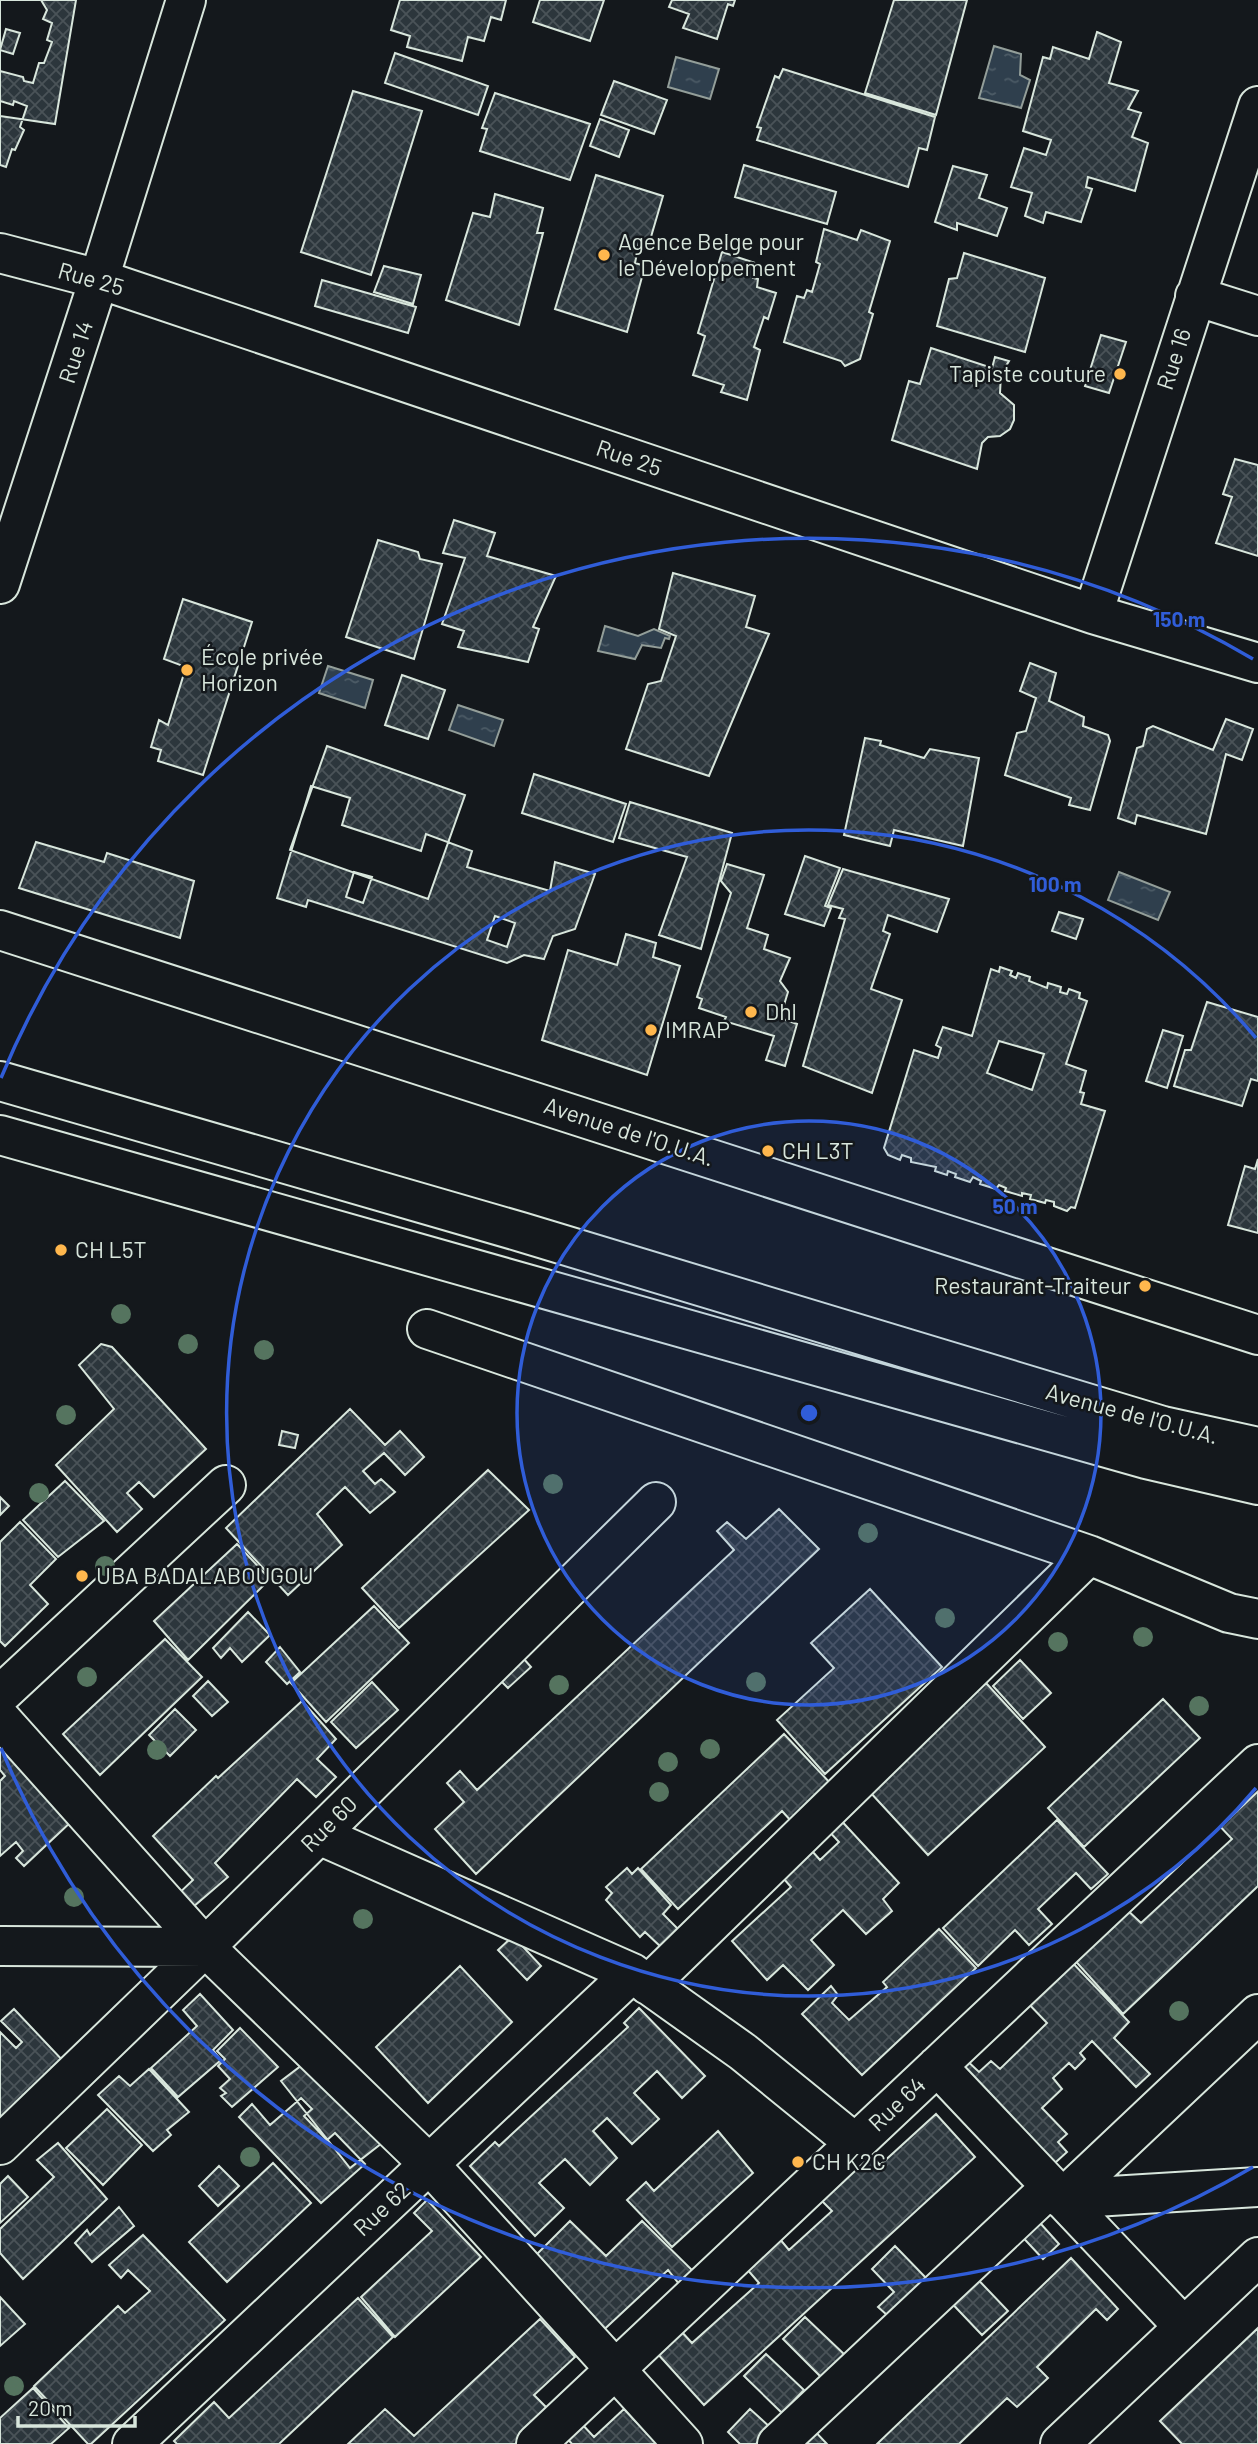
<svg xmlns="http://www.w3.org/2000/svg" width="1258" height="2444" viewBox="0 0 1258 2444" font-family="Barlow,sans-serif">
<style>
.water{fill:url(#water-ripples);stroke:#939e99;stroke-width:2}
.building{fill:url(#building-cross-hatch);stroke:#d8e6dc;stroke-width:2;fill-rule:evenodd}
.lines{fill:none;stroke-linecap:round;stroke-linejoin:round}
.minor-casing{stroke:#d8e6dc;stroke-width:42}
.major-casing{stroke:#d8e6dc;stroke-width:42}
.minor{stroke:#14181c;stroke-width:38}
.major{stroke:#14181c;stroke-width:38}
.tree{fill:#55745f}
.ring{fill:none;stroke:#305dd8;stroke-width:3.5}
.poi-dot{fill:#ffb74d;stroke:#14181c;stroke-width:2.5}
.labels{text-anchor:middle;stroke-width:5;stroke-linejoin:round;paint-order:stroke}
.poi-label{font-size:23px;fill:#d8e6dc;stroke:#14181c;text-anchor:start}
.street-label{font-size:23px;fill:#d8e6dc;stroke:#14181c}
.centre{fill:#305dd8;stroke:#14181c;stroke-width:3.5}
.ring-label{font-size:21px;text-anchor:middle;font-weight:bold;fill:#305dd8;stroke:#14181c;stroke-width:5;stroke-linejoin:round;paint-order:stroke}
</style>
<defs>
<pattern id="water-ripples" width="26" height="14" patternUnits="userSpaceOnUse" patternTransform="scale(1.75)"><rect width="26" height="14" fill="#2f3f4d"/><path d="M2 4q2-2 4 0t4 0M15 11q2-2 4 0t4 0" fill="none" stroke="#4c5b66"/></pattern>
<pattern id="building-cross-hatch" width="8" height="8" patternUnits="userSpaceOnUse" patternTransform="scale(1.75)"><rect width="8" height="8" fill="#2c363c"/><path d="M0 0l8 8M0 8l8-8" fill="none" stroke="#4a5358"/></pattern>
</defs>
<rect width="100%" height="100%" fill="#14181c"/>
<path class="water" d="M994,46l27,8 -1,21 10,5 -9,28 -42,-10z
M676,57l43,12 -9,30 -42,-12z
M605,626l33,10 16,-7 16,7 -1,3 -4,-1 -4,10 -19,-3 -7,14 -37,-8z
M328,666l45,14 -8,28 -46,-15z
M458,705l45,15 -9,26 -45,-16z
M1119,872l51,20 -12,28 -50,-20z"/>
<path class="building" d="M0,0h41l6,10 -4,9 9,4 -5,17 5,2 -8,21h-5l-6,20 -9,-2 -1,-4 -23,-6v-21l13,4 7,-21 -14,-4 -6,21z
M0,0h76l-21,124 -55,-8z
M400,0h106l-5,20 -10,-3 -7,24 -16,-4 -6,24 -55,-14 3,-11 -19,-6z
M540,0h64l-14,41 -57,-19z
M672,0h63l-2,6 -5,-2 -11,35 -34,-11 6,-14 -20,-7z
M894,0h73l-31,115 -71,-22z
M1097,32l24,10 -12,41 29,8 -10,18 13,4 -9,24 16,6 -13,48 -47,-14 -2,10 6,2 -11,33 -35,-10 -3,11 -18,-7 7,-23 -21,-6 13,-39 22,7 5,-15 -28,-9 20,-74 7,2 3,-12 36,12z
M395,53l93,33 -10,29 -93,-32z
M783,69l152,48 -8,33 -8,-2 -11,39 -151,-47 4,-12 -4,-1 18,-51 4,2z
M614,81l53,19 -13,34 -53,-19z
M353,91l69,20 -51,164 -70,-23z
M495,93l95,31 -20,56 -90,-29 7,-22 -5,-1z
M0,101l13,4 1,-4 13,5 -7,21 4,3 -9,20 -3,-1 -6,18 -6,-2z
M600,119l29,11 -10,27 -29,-11z
M744,165l92,27 -9,32 -92,-27z
M953,166l34,9 -8,23 28,10 -10,28 -40,-13v7l-22,-8z
M596,175l67,21 -15,51 -9,-4 -4,20 10,3 -18,66 -72,-23z
M495,194l48,14 -6,25h6l-24,92 -73,-25 27,-87 17,4z
M824,229l33,11 4,-10 29,11 -21,71 4,2 -13,45 -15,7 -4,-5 -57,-19 13,-46 7,2 3,-8 5,2 8,-28 -4,-2z
M722,252l33,11 -2,15 5,1 -1,8 19,6 -8,26 -4,-2 -10,30 6,3 -13,50 -26,-8 3,-7 -31,-10 12,-39 -7,-3z
M964,253l81,25 -20,74 -88,-26 12,-47 8,-1z
M384,266l37,9 -8,29 -39,-12z
M322,280l94,27 -8,26 -93,-27z
M1101,335l25,7 -17,51 -24,-7z
M931,348l61,20 3,-11 14,4 -8,13 -1,19 14,12v15l-4,9 -10,7 -12,1 -6,6 -5,26 -85,-29 17,-59 11,3z
M1235,459l23,6v91l-42,-13 16,-46 -9,-3z
M454,520l41,13 -8,23 69,20 -23,51 6,2 -11,33 -70,-15 6,-16 -22,-7 23,-66 -22,-5z
M378,540l40,12 2,7 22,5 -28,95 -68,-22z
M673,573l82,23 -9,31 23,7 -60,142 -83,-27 22,-65 13,-3 15,-45 -17,-7z
M183,599l69,23 -49,153 -45,-14 3,-11 -10,-3 8,-27 9,5 18,-58 -22,-8z
M1030,663l26,10 -7,28 35,16 -1,9 25,9 2,6 -20,69 -21,-5 2,-7 -66,-23 12,-42 9,-2 10,-33 -16,-7z
M402,675l43,15 -17,49 -43,-14z
M1226,719l27,10 -11,31 -16,-6 -20,80 -69,-19 -2,9 -17,-6 19,-70 6,-2 4,-17 6,-3 60,24z
M865,738l16,3 -1,4 44,13 6,-9 49,9 -16,88 -69,-16 -4,16 -46,-11z
M327,746l138,49 -37,104 -138,-49z
M534,774l92,30 -13,38 -91,-29z
M311,786l39,12 -8,27 79,26 5,-17 46,17 -5,16 83,24 5,-29 40,12 -20,55 -22,7 -9,23 -20,-4 -17,8 -199,-63 -2,7 -29,-9zM354,872l18,5 -9,26 -17,-6zM495,916l20,7 -8,24 -20,-7z
M630,802l102,31 -31,116 -42,-14 28,-78 -68,-19z
M36,842l68,20 3,-9 87,28 -14,57 -161,-50z
M805,856l35,12 -15,38 6,2 -7,18 -39,-12z
M727,864l37,11 -17,53 21,7 -4,14 26,9 -10,23 8,11 -8,26 17,6 -12,42 -19,-6 8,-24 -50,-15 2,-4 -27,-9 3,-9 -5,-2 34,-104 -10,-12z
M843,869l106,30 -12,33 -49,-17 -5,16 7,3 -19,55 31,11 -30,93 -69,-27 42,-147 -6,-1 4,-9 -15,-4z
M1059,912l24,7 -7,20 -24,-8z
M626,934l30,9 -3,14 27,9 -33,109 -105,-35 26,-90 49,15z
M1000,967l12,4 -2,4 6,3 2,-5 12,4 -1,4 18,7 1,-5 13,4 -1,5 7,2 2,-5 11,4 -1,5 8,3 -21,63 20,7 -6,21 4,1 -3,11 24,7 -30,97 -4,-1 -4,4 -13,-5v-4l-8,-2 -1,3 -15,-4 1,-4 -9,-2v3l-17,-5 1,-3 -7,-3 -3,4 -16,-5 1,-3 -8,-4 -3,5 -15,-5 1,-3 -8,-3 -1,4 -12,-4 1,-4 -25,-5v-4l-9,-3 -2,5 -12,-5 -4,-7 30,-98 24,8 3,-10 -5,-3 7,-18 29,9 19,-67 8,3zM999,1041l45,13 -12,36 -45,-17z
M1207,1002l51,15v64l-7,-2 -9,27 -68,-20 11,-36h6z
M1163,1030l20,6 -16,52 -21,-7z
M1258,1159v74l-30,-8 17,-59 10,3z
M101,1344l11,3 94,102 -52,48 -15,-15 -12,11 15,16 -25,23 -61,-67 58,-56 -35,-44z
M350,1409l35,36 15,-14 24,26 -19,18 -21,-22 -21,18 12,13 6,-5 14,13 -25,21 -25,-26 -28,27 25,31 -54,50 -62,-67z
M282,1431l16,4 -3,13 -16,-3z
M488,1470l41,40 -130,118 -37,-40z
M65,1481l39,40 -46,36 -35,-37z
M0,1497l9,9 -9,9z
M779,1509l40,40 -343,325 -41,-45 29,-27 -17,-19 13,-12 17,19 257,-240 -17,-19 10,-9 19,17z
M20,1522l36,37 -26,26 18,19 -43,42 -5,-5v-99z
M237,1544l33,35 -82,81 -34,-39z
M870,1589l72,78 -117,107 -48,-54 57,-52 -23,-25z
M374,1606l35,37 -83,79 -35,-39z
M248,1612l22,23 -28,27 -12,-14 -9,10 -8,-10z
M165,1639l37,38 -102,98 -37,-41z
M280,1647l20,25 -13,12 -21,-22z
M516,1650l15,17 -23,21 -16,-16z
M1020,1660l31,33 -28,26 -30,-33z
M208,1681l20,21 -16,14 -19,-20z
M372,1682l26,28 -42,38 -25,-26z
M986,1683l59,64 -117,108 -59,-64z
M1163,1699l37,39 -116,109 -36,-39z
M302,1701l34,38 -19,20 19,18 -20,20 -19,-18 -82,84 13,14 -42,36 -12,-15 19,-18 -40,-44 63,-60 2,2z
M175,1709l21,21 -26,26 -21,-21z
M784,1734l48,51 -40,37 -10,-11 -104,98 -37,-40z
M0,1745l73,75 -49,46 -8,-8 7,-7 -7,-9 -16,14v-75l5,-5 -5,-6z
M1258,1775v111l-135,128 -52,-58 52,-50 18,17 91,-84 -18,-19z
M836,1815l63,68 -16,16 9,12 -26,23 -23,-24 -32,30 23,25 -26,25 -25,-25 -16,15 -35,-39 59,-54 -14,-16 28,-28 15,17 19,-18 -15,-16z
M1057,1820l51,54 -17,15 -15,-16 -38,36 14,15 -23,21 -14,-15 -37,36 -35,-38z
M627,1868l5,6 6,-6 33,37 -8,9 15,15 -17,18 -16,-15 -5,5 -34,-37 6,-7 -6,-6z
M939,1929l37,39 -114,107 -60,-61 29,-28 7,9 -6,8 17,17 38,-33 -4,-5z
M513,1936l28,30 -14,14 -29,-30z
M1068,1958l61,64 -15,16 36,36 -14,13 -44,-46 -12,12 5,6 -10,10 -6,-6 -16,15 9,11 -20,19 25,26 -9,8 9,10 -22,20 -95,-102 13,-13 16,15 12,-11 9,8 47,-46 -23,-24z
M460,1966l52,56 -84,81 -52,-56z
M200,1994l33,36 -20,20 8,10 -43,37 -27,-29 46,-42 -14,-16z
M639,2008l66,68 -23,22 -25,-27 -23,22 25,26 -27,25 -25,-26 -14,13 24,27 -27,27 -25,-26 -26,24 25,25 -29,28 -65,-70 25,-24 4,4 129,-119 -4,-4z
M14,2009l52,55 -66,62v-94l16,16 6,-6 -21,-21z
M240,2028l38,39 -46,40 -11,-11 5,-3 -6,-5 10,-9 -12,-13 7,-7 -8,-8z
M314,2056l68,87 -32,25 -69,-87z
M149,2069l40,43 -22,18 4,5 -18,16 -55,-56 21,-19 11,10z
M301,2098l11,11 -8,7 23,24 8,-7 30,31 -44,39 -82,-86 13,-13 18,21z
M107,2109l35,36 -39,40 -37,-37z
M936,2114l39,43 -271,248 -48,-53 24,-22 12,13 67,-60 -13,-15 33,-30 10,12 43,-39 -13,-13 50,-45 11,12z
M718,2131l35,42 -81,74 -45,-47 19,-18 8,9z
M58,2143l49,56 -84,80 -23,-26v-24l54,-52 -17,-17z
M273,2163l38,40 -84,79 -38,-40z
M219,2166l20,20 -21,20 -19,-20z
M8,2176l20,21 -28,26v-39z
M427,2200l54,57 -86,80 -34,-40 71,-66 -18,-18z
M119,2207l15,19 -42,36 -17,-19 12,-13 3,5z
M1032,2214l27,30 -16,15 -28,-30z
M570,2221l36,35 36,-35 54,53 -13,15 -15,-19 -72,67 -66,-76z
M143,2235l82,85 -134,124h-3l-54,-58 84,-80 7,7 25,-22 -22,-21 -7,8 -12,-13z
M895,2246l32,33 -39,37 -10,-9 16,-15 -22,-23z
M1071,2258l47,51 -11,11 -11,-11 -59,58 11,11 -31,29 -10,-9 -48,46h-82z
M968,2269l40,42 -26,24 -40,-42z
M0,2297l25,27 -25,22z
M358,2298l35,39 -114,107h-102l-3,-3 40,-39 15,16z
M805,2317l40,38 -23,23 -39,-39z
M540,2319l35,38 -41,38 17,17 -34,32h-169l37,-35 29,27z
M1258,2328v116h-76l-22,-23z
M766,2354l38,36 -22,23 -38,-37z
M33,2388l36,40 -18,16h-51v-26z
M624,2409l33,35h-85l-6,-7 15,-14 13,14z
M750,2409l21,19 -15,16h-16l-12,-12z
M809,2425l18,19h-38z"/>
<g class="lines">
<defs>
<path id="minor" d="M0,253l99,26 994,335 165,49
M1195,296l63,20
M0,584l99,-305 87,-279
M1093,614l165,-508
M0,930l1258,405
M427,1329l662,226 140,58 29,6
M0,1695l226,-210
M0,1718l205,229 224,217 254,280
M319,1835l313,138 111,79 112,91
M0,1946l205,1
M648,1985l441,-430
M937,2066l247,261
M0,2145l205,-198 451,-445
M1062,2199l196,-185
M1062,2199l196,-12
M132,2444l500,-471
M536,2444l722,-680
M777,2444l274,-257
M1060,2444l198,-187"/>
<path id="major" d="M0,1081l521,151 642,194 95,21
M0,1135l1146,324 112,26"/>
</defs>
<use href="#minor" class="minor-casing"/>
<use href="#major" class="major-casing"/>
<use href="#minor" class="minor"/>
<use href="#major" class="major"/>
</g>
<g class="tree">
<circle cx="121" cy="1314" r="10"/>
<circle cx="188" cy="1344" r="10"/>
<circle cx="264" cy="1350" r="10"/>
<circle cx="66" cy="1415" r="10"/>
<circle cx="553" cy="1484" r="10"/>
<circle cx="39" cy="1493" r="10"/>
<circle cx="868" cy="1533" r="10"/>
<circle cx="105" cy="1566" r="10"/>
<circle cx="945" cy="1618" r="10"/>
<circle cx="1143" cy="1637" r="10"/>
<circle cx="1058" cy="1642" r="10"/>
<circle cx="87" cy="1677" r="10"/>
<circle cx="756" cy="1682" r="10"/>
<circle cx="559" cy="1685" r="10"/>
<circle cx="1199" cy="1706" r="10"/>
<circle cx="710" cy="1749" r="10"/>
<circle cx="157" cy="1750" r="10"/>
<circle cx="668" cy="1762" r="10"/>
<circle cx="659" cy="1792" r="10"/>
<circle cx="74" cy="1897" r="10"/>
<circle cx="363" cy="1919" r="10"/>
<circle cx="1179" cy="2011" r="10"/>
<circle cx="250" cy="2157" r="10"/>
<circle cx="14" cy="2386" r="10"/>
</g>
<circle cx="809" cy="1413" r="292" fill="#305dd8" fill-opacity=".12"/>
<g class="ring">
<circle cx="809" cy="1413" r="292"/>
<path d="M1256 1788A583 583 0 1 1 1256 1038"/>
<path d="M1253 2167A875 875 0 0 1 1 1748M1 1078A875 875 0 0 1 1253 659"/>
</g>
<g class="poi-dot">
<circle cx="604" cy="255" r="7"/>
<circle cx="1120" cy="374" r="7"/>
<circle cx="187" cy="670" r="7"/>
<circle cx="751" cy="1012" r="7"/>
<circle cx="651" cy="1030" r="7"/>
<circle cx="768" cy="1151" r="7"/>
<circle cx="61" cy="1250" r="7"/>
<circle cx="1145" cy="1286" r="7"/>
<circle cx="82" cy="1576" r="7"/>
<circle cx="798" cy="2162" r="7"/>
</g>
<g class="labels">
<g class="poi-label">
<text x="618" y="250">Agence Belge pour<tspan x="618" dy="26">le Développement</tspan></text>
<text x="1106" y="382" text-anchor="end">Tapiste couture</text>
<text x="201" y="665">École privée<tspan x="201" dy="26">Horizon</tspan></text>
<text x="765" y="1020">Dhl</text>
<text x="665" y="1038">IMRAP</text>
<text x="782" y="1159">CH L3T</text>
<text x="75" y="1258">CH L5T</text>
<text x="1131" y="1294" text-anchor="end">Restaurant-Traiteur</text>
<text x="96" y="1584">UBA BADALABOUGOU</text>
<text x="812" y="2170">CH K2C</text>
</g>
<g class="street-label">
<text transform="translate(91 279) rotate(16)" y="8">Rue 25</text>
<text transform="translate(76 352) rotate(-72)" y="8">Rue 14</text>
<text transform="translate(1174 359) rotate(-72)" y="8">Rue 16</text>
<text transform="translate(629 458) rotate(19)" y="8">Rue 25</text>
<text transform="translate(629 1132) rotate(18)" y="8">Avenue de l'O.U.A.</text>
<text transform="translate(1132 1414) rotate(15)" y="8">Avenue de l'O.U.A.</text>
<text transform="translate(329 1824) rotate(-45)" y="8">Rue 60</text>
<text transform="translate(897 2104) rotate(-43)" y="8">Rue 64</text>
<text transform="translate(382 2209) rotate(-43)" y="8">Rue 62</text>
</g>
</g>
<circle cx="809" cy="1413" r="10" class="centre"/>
<g class="ring-label">
<text x="1179" y="627">150 m</text>
<text x="1055" y="892">100 m</text>
<text x="1015" y="1214">50 m</text>
</g>
<path d="M18 2416v10h117v-10" fill="none" stroke="#d8e6dc" stroke-width="3.5"/>
<text x="28" y="2416" font-size="21" fill="#d8e6dc" stroke="#14181c" stroke-width="5" paint-order="stroke">20 m</text>
</svg>
